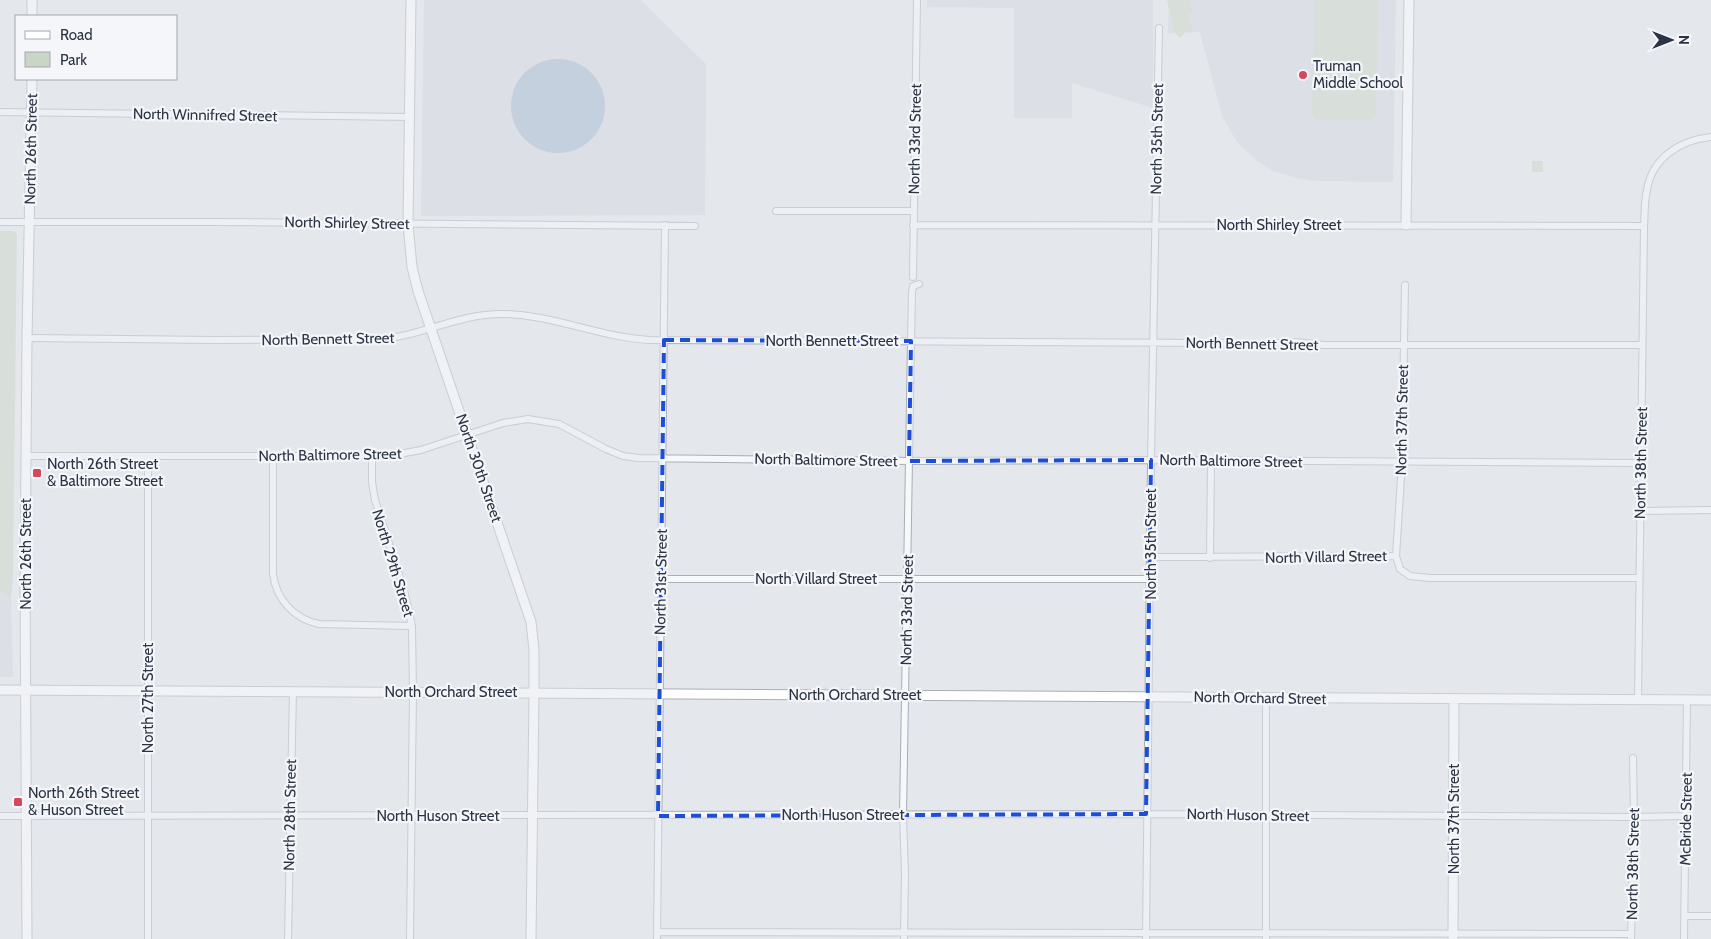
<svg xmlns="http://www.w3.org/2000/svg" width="1711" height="939" viewBox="0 0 1711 939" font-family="Cabin,sans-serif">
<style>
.built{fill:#d2d6de}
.green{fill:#c9d6c5}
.water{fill:#9fb4cc}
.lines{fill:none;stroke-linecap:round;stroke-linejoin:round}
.street-casing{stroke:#a9aeb7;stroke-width:8}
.secondary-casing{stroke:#a9aeb7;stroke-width:11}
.street{stroke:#f7f8fa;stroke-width:6}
.secondary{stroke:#fff;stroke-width:9}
.marked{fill:none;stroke:#1d4ed8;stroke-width:4;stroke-dasharray:10 6;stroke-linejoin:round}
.poi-dot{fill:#d1495b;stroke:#f4f6f9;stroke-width:2}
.labels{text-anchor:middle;stroke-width:4.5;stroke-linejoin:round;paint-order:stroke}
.poi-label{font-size:15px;fill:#2b3445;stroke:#f4f6f9;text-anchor:start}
.street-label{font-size:15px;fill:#2b3445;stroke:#f4f6f9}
</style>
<rect width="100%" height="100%" fill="#e4e7ec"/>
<path class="built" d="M424,0h217l65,64 -1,151 -284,1z
M927,0h226v108l-81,-25v35h-58v-110l-87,-1z
M1169,0h227l-3,182 -78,-1 -18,-3 -24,-7 -17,-11 -19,-18 -15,-26 -22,-84 -32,1z
M0,591l11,7 2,79h-13z"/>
<path class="green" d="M1167,0h22l4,13 -5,1 5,18 -9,1 -2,4h-3l-5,-5z
M1314,0h64l-2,116h-3l-1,5 -57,-1v-5h-3z
M1532,161h11v11h-11z
M0,231h13l4,3 -4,341 -2,23 -11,-7z"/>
<path class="water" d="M511 106a47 47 0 1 1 94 0a47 47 0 1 1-94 0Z"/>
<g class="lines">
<defs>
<path id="street" d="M0,112l409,5
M776,211h138
M0,222h217l478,4
M913,225l731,1
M913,277l4,-277
M1405,285l-3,177 -6,94 4,13 10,7 20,2h209
M27,338l189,2 162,-1c41,-2 78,-24 120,-25 51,-1 100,23 151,26l571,3 32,3 43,-4 29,3h318
M27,456h361l33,-6 82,-27 25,-4 31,5 47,25 17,7 16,2 270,3 242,-1 489,3
M273,457v117c3,25 21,45 46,50l93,2
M372,457v25l3,18 29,90 8,36 1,66 -3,247
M1640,511l71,-1
M1151,557l245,-1
M1210,558l1,-97
M661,579h490
M1266,698v241
M1638,700l6,-474c1,-12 0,-24 3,-36 5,-32 33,-50 64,-53
M0,816l1146,-2 488,3 52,-1
M1684,916h27
M657,932l974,2
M148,939v-483
M288,939l5,-248
M657,939l8,-714
M904,939l1,-65 -2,-59 8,-474 1,-49 1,-6 6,-2
M1146,939l5,-479 8,-432
M1631,939l3,-122 -1,-59
M1684,939l3,-239"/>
<path id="secondary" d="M32,0v16
M411,0l-3,224 4,43 6,24 113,331 3,28v42l-3,247
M1406,225l3,-225
M0,690l1711,10
M27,939l-2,-358 2,-243 5,-259
M1453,939l1,-240"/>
</defs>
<use href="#street" class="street-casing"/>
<use href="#secondary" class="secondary-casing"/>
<use href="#street" class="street"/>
<use href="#secondary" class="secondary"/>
</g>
<path d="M0 0H1711V939H0ZM664,340l247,1 -2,120 242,-1 -5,354 -488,2z" fill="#e4e7ec" fill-opacity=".55" fill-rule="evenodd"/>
<path class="marked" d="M664,340l247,1 -2,120 242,-1 -5,354 -488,2z"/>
<g class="poi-dot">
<circle cx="1303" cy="75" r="5"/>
<rect x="32" y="468" width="10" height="10" rx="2.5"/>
<rect x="13" y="797" width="10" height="10" rx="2.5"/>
</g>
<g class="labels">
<g class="poi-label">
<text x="1313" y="71">Truman<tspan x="1313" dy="17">Middle School</tspan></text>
<text x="47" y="469">North 26th Street<tspan x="47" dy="17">&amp; Baltimore Street</tspan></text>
<text x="28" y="798">North 26th Street<tspan x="28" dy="17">&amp; Huson Street</tspan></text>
</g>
<g class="street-label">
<text transform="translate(205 115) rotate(1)" y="5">North Winnifred Street</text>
<text transform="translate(915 139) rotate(-89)" y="5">North 33rd Street</text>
<text transform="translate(1157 139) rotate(-89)" y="5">North 35th Street</text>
<text transform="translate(31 149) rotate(-89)" y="5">North 26th Street</text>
<text transform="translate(347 223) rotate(1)" y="5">North Shirley Street</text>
<text x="1279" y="230">North Shirley Street</text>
<text transform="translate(328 339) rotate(-1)" y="5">North Bennett Street</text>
<text x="832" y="346">North Bennett Street</text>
<text transform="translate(1252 344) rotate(1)" y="5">North Bennett Street</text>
<text transform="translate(1402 420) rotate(-89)" y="5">North 37th Street</text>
<text transform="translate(330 455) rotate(-1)" y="5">North Baltimore Street</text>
<text transform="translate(826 460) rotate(1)" y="5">North Baltimore Street</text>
<text transform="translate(1231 461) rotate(1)" y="5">North Baltimore Street</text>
<text transform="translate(1641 463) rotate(-89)" y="5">North 38th Street</text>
<text transform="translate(479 468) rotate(71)" y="5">North 30th Street</text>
<text transform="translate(1151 544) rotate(-90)" y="5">North 35th Street</text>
<text transform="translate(26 554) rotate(-90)" y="5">North 26th Street</text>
<text transform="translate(1326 557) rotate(-1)" y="5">North Villard Street</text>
<text transform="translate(393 563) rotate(73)" y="5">North 29th Street</text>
<text x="816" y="584">North Villard Street</text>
<text transform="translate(661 582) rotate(-89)" y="5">North 31st Street</text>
<text transform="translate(907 610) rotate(-89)" y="5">North 33rd Street</text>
<text x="451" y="697">North Orchard Street</text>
<text x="855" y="700">North Orchard Street</text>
<text transform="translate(148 698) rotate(-90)" y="5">North 27th Street</text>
<text transform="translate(1260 698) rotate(1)" y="5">North Orchard Street</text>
<text transform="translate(290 815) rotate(-89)" y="5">North 28th Street</text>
<text x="843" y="820">North Huson Street</text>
<text transform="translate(1248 815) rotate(1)" y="5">North Huson Street</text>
<text x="438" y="821">North Huson Street</text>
<text transform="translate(1454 819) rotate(-90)" y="5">North 37th Street</text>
<text transform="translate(1686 819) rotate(-89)" y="5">McBride Street</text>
<text transform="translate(1633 864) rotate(-89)" y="5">North 38th Street</text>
</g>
</g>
<rect x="15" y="15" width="162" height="65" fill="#f4f6f9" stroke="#a4a8b1"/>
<rect x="25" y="31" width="25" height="8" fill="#ffffff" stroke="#a4a8b1"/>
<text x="60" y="40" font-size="15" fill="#2b3445">Road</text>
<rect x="25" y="52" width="25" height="15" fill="#c9d6c5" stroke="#a4a8b1"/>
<text x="60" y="65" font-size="15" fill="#2b3445">Park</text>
<g transform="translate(1671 40) rotate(90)" stroke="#f4f6f9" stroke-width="4" paint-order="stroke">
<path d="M0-4L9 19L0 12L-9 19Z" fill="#2b3445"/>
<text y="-8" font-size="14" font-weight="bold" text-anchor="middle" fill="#2b3445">N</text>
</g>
</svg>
